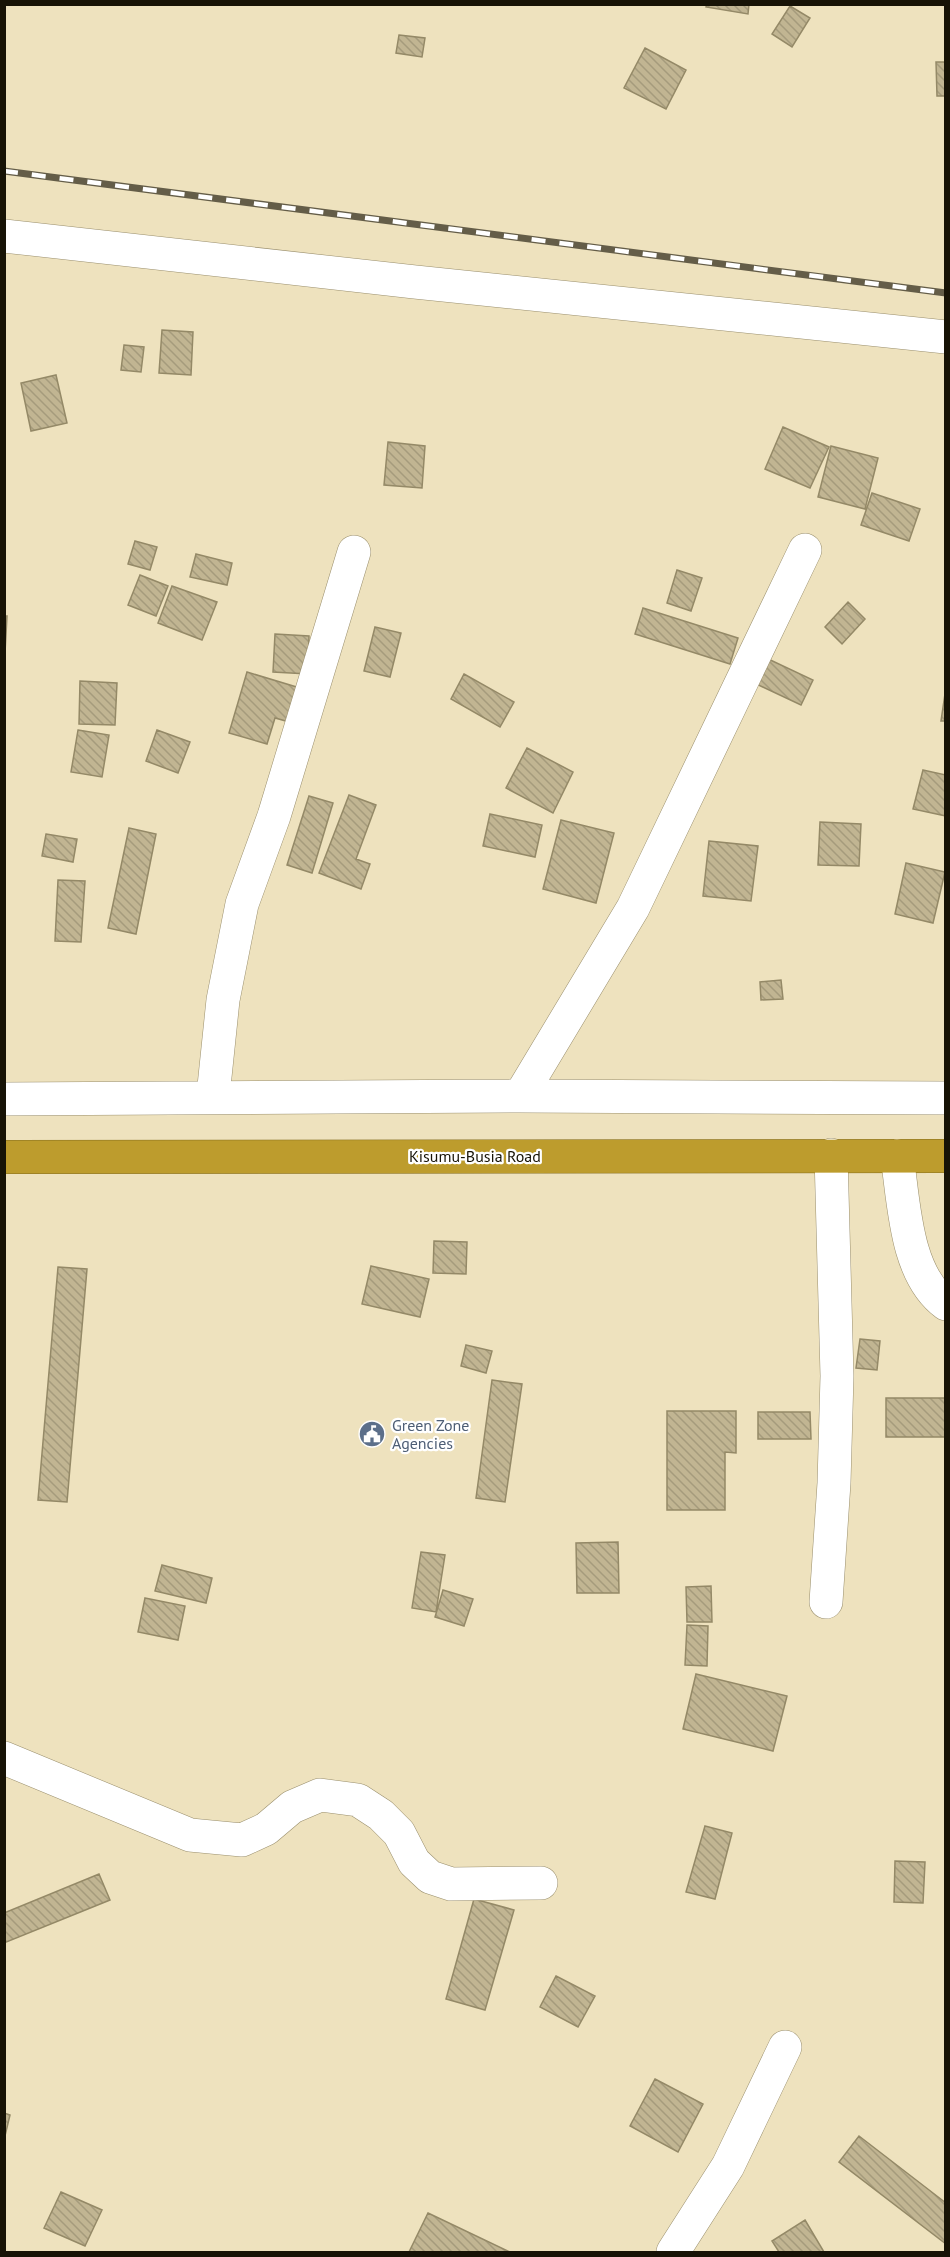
<svg xmlns="http://www.w3.org/2000/svg" width="950" height="2257" viewBox="0 0 950 2257" font-family="'PT Sans',sans-serif">
<style>
.building{fill:url(#building-back-hatch);stroke:#948967;stroke-width:1.5}
.lines{fill:none;stroke-linecap:round;stroke-linejoin:round}
.minor-casing{stroke:#9a8f6d;stroke-width:34}
.highway-casing{stroke:#836c1f;stroke-width:34}
.minor{stroke:#fff;stroke-width:33}
.highway{stroke:#bd9c2d;stroke-width:33}
.rail-casing{stroke:#645d48;stroke-width:7}
.rail{stroke:#fff;stroke-width:4.5;stroke-dasharray:14;stroke-linecap:butt}
.labels{text-anchor:middle;stroke-width:4.5;stroke-linejoin:round;paint-order:stroke}
.street-label{font-size:16px;fill:#171306;stroke:#fff}
.service-label{font-size:16px;fill:#4e5e75;stroke:#fff;text-anchor:start}
</style>
<defs>
<pattern id="building-back-hatch" width="6" height="6" patternUnits="userSpaceOnUse" patternTransform="scale(1.5)"><rect width="6" height="6" fill="#c1b592"/><path d="M-1 5l2 2M0 0l6 6M5-1l2 2" fill="none" stroke="#a59b7c"/></pattern>
</defs>
<rect width="100%" height="100%" fill="#eee2be"/>
<path class="building" d="M707,4h42l-1,10 -42,-7z
M790,6l20,12 -18,29 -20,-13z
M399,35l26,3 -3,19 -26,-4z
M645,48l41,22 -20,39 -42,-21z
M936,62h10v34h-9z
M162,330l31,2 -2,43 -32,-2z
M124,345l20,2 -3,25 -20,-2z
M56,375l11,48 -36,8 -10,-48z
M783,427l46,20 -19,41 -45,-19z
M388,442l37,4 -3,42 -38,-3z
M831,446l47,12 -13,51 -47,-12z
M872,493l48,16 -11,32 -48,-16z
M135,541l22,6 -7,23 -22,-6z
M196,554l36,9 -5,22 -37,-8z
M677,570l25,8 -11,33 -24,-8z
M140,575l28,11 -12,30 -28,-11z
M172,586l45,16 -15,38 -44,-17z
M848,602l17,17 -23,25 -17,-17z
M643,608l95,30 -8,26 -95,-30z
M4,616h3l-2,37h-1z
M375,627l26,6 -11,44 -26,-6z
M275,634l34,2 -1,38 -35,-2z
M764,657l49,23 -12,25 -49,-23z
M247,672l63,19 -10,34 -25,-7 -8,26 -38,-11z
M464,674l50,28 -14,25 -49,-28z
M80,681l37,2 -2,42 -36,-1z
M946,687v34h-5z
M78,730l31,5 -7,42 -31,-5z
M157,730l33,12 -12,31 -32,-12z
M527,748l46,24 -20,41 -47,-25z
M923,770l23,5v41l-33,-7z
M349,795l27,10 -20,54 14,5 -9,25 -42,-16z
M309,796l24,7 -21,70 -25,-8z
M490,814l52,11 -7,32 -52,-11z
M561,820l53,13 -18,70 -53,-14z
M820,822l41,2 -2,42 -41,-1z
M129,828l27,6 -20,100 -28,-6z
M46,834l31,5 -4,23 -31,-6z
M709,841l49,5 -7,55 -48,-5z
M906,863l39,9 -12,51 -38,-9z
M58,880l27,1 -4,61 -26,-1z
M781,980l2,19 -22,1 -1,-18z
M434,1241l33,1 -1,32 -33,-1z
M371,1266l58,13 -9,38 -58,-13z
M58,1267l29,2 -20,233 -29,-2z
M860,1339l20,2 -3,29 -21,-2z
M466,1345l26,6 -6,22 -25,-7z
M492,1380l30,4 -17,118 -29,-4z
M886,1398h60v39h-60z
M667,1411h69v42l-11,-1v58h-58z
M758,1412h52l1,27h-53z
M618,1542l1,51h-42l-1,-50z
M421,1552l24,3 -9,57 -24,-4z
M162,1565l50,13 -6,25 -51,-12z
M711,1586l1,36h-25l-1,-35z
M443,1590l30,9 -9,27 -29,-9z
M145,1598l40,8 -7,34 -40,-8z
M687,1625l21,1 -1,40 -22,-1z
M696,1674l91,22 -14,55 -90,-22z
M705,1826l27,7 -17,66 -29,-7z
M895,1861l30,1 -2,41 -29,-1z
M99,1874l11,26 -106,43v-30z
M474,1899l40,11 -29,100 -39,-11z
M556,1976l39,20 -17,31 -38,-20z
M655,2079l48,25 -25,48 -48,-26z
M4,2113l6,2 -6,25z
M859,2136l87,67v41l-107,-82z
M61,2192l41,18 -17,36 -41,-18z
M428,2213l82,39h-101z
M805,2220l19,32h-45l-7,-11z"/>
<g class="lines">
<defs>
<path id="minor" d="M4,236l411,46 531,55
M213,1096l10,-96 19,-96 32,-88 80,-264
M520,1096l113,-188 172,-358
M4,1099l516,-3 426,2
M897,1156c7,46 8,118 49,148
M826,1602l8,-119 3,-107 -6,-221
M4,1758l186,77 52,5 24,-11 26,-22 28,-12 38,5 23,15 18,18 15,29 16,15 21,7 90,-1
M673,2252l55,-86 57,-119"/>
<path id="highway" d="M4,1157l942,-1"/>
</defs>
<use href="#minor" class="minor-casing"/>
<use href="#highway" class="highway-casing"/>
<use href="#minor" class="minor"/>
<use href="#highway" class="highway"/>
<defs>
<path id="rail" d="M4,171l942,122"/>
</defs>
<use href="#rail" class="rail-casing"/>
<use href="#rail" class="rail"/>
</g>
<defs>
<symbol id="civic-disc" viewBox="-11 -11 22 22"><circle r="9.5" fill="#5c6f8a" stroke="#fff"/><path d="M-.6-6.5H3V-4.5H.6V-3L4-1V1h2V6H-6V1h2V-1L-.6-3ZM-1.2 2.5V6h2.4V2.5Z" fill="#fff"/></symbol>
</defs>
<g fill-rule="evenodd">
<use href="#civic-disc" x="357" y="1419" width="30" height="30"/>
</g>
<g class="labels">
<g class="street-label">
<text x="475" y="1162">Kisumu-Busia Road</text>
</g>
<g class="service-label">
<text x="392" y="1431">Green Zone<tspan x="392" dy="18">Agencies</tspan></text>
</g>
</g>
<rect width="950" height="2257" fill="none" stroke="#171306" stroke-width="12"/>
</svg>
